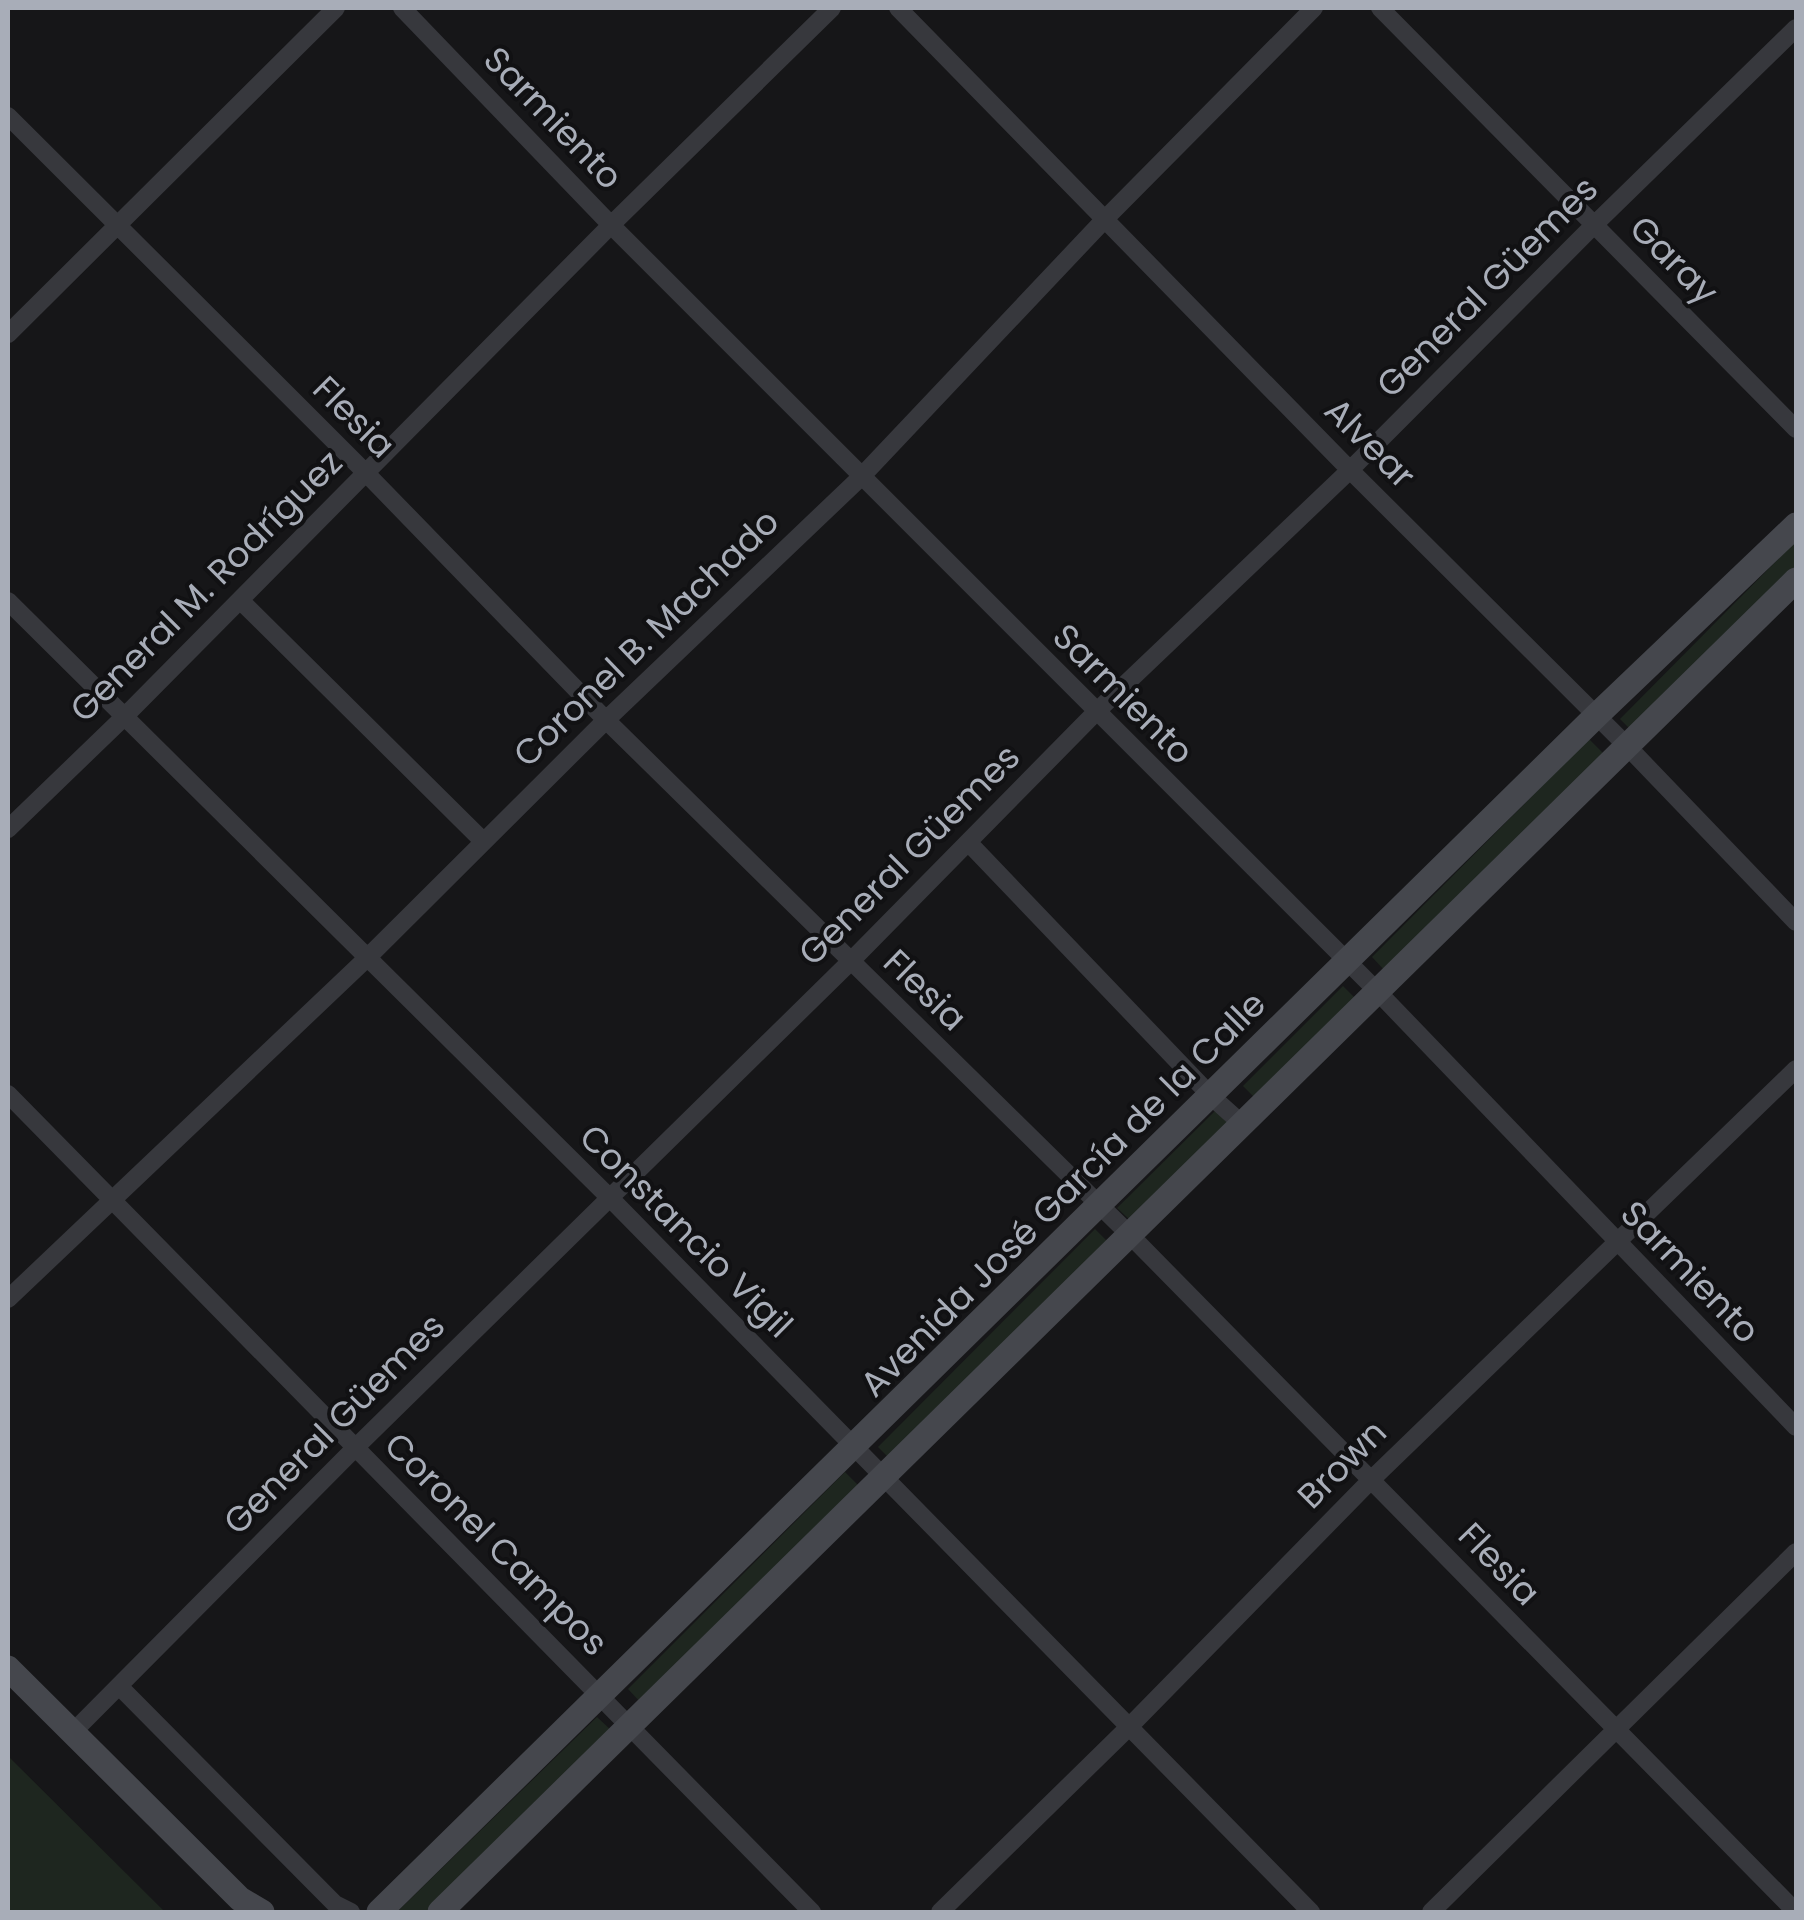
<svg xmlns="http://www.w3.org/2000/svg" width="1804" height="1920" viewBox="0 0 1804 1920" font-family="Poppins,sans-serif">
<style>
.green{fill:#1e261f}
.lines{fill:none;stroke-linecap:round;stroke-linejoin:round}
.minor{stroke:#37383d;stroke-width:18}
.secondary{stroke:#45474d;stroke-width:25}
.labels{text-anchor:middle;stroke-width:8;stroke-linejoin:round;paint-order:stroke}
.street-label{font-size:35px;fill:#a8adb8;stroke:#111113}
</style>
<rect width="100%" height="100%" fill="#161618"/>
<path class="green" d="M1796,541v27l-163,164 -13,-13z
M1589,739l14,14 -218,218 -13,-14z
M1343,986l13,13 -100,100 -13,-13z
M1218,1108l13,13 -100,100 -14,-13z
M1095,1229l13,13 -217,218 -13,-13z
M845,1472l13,13 -217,218 -13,-14z
M597,1717l14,13 -186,182h-28z
M8,1756l157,156h-157z"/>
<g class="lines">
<path class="minor" d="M402,8l209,217 766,766 419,436
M898,8l452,462 277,276 169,176
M1380,8l416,421
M8,116l357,356 241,248 523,514 667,678
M8,334l328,-326
M8,601l602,597 701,714
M241,601l242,240
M8,829l115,-111 488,-493 221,-217
M968,842l244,255 29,26
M8,1094l804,818
M8,1299l358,-340 240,-239 255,-243 244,-258 209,-211
M119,1686l216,218 16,8
M73,1732l282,-284 495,-486 245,-249 255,-243 244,-245 202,-197
M940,1912l189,-185 242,-247 425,-411
M1431,1912l365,-360"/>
<path class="secondary" d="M8,1668l232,231 22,13
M379,1912l1218,-1197 199,-190
M440,1912l1356,-1332"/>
</g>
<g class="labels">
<g class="street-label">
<text transform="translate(553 118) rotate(46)" y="12">Sarmiento</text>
<text transform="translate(1674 260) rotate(45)" y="12">Garay</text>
<text transform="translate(1487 287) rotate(-45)" y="12">General Güemes</text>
<text transform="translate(354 417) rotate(45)" y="12">Flesia</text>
<text transform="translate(1370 443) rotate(45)" y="12">Alvear</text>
<text transform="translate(206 586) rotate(-45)" y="12">General M. Rodríguez</text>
<text transform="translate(646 638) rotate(-44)" y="12">Coronel B. Machado</text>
<text transform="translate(1123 694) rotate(45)" y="12">Sarmiento</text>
<text transform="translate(909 855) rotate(-45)" y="12">General Güemes</text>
<text transform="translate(925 990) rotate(44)" y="12">Flesia</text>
<text transform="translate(1063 1194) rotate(-45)" y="12">Avenida José García de la Calle</text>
<text transform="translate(686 1231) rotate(45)" y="12">Constancio Vigil</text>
<text transform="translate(1690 1272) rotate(46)" y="12">Sarmiento</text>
<text transform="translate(334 1424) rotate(-45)" y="12">General Güemes</text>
<text transform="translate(1342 1464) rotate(-45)" y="12">Brown</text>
<text transform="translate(496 1544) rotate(45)" y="12">Coronel Campos</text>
<text transform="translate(1499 1564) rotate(46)" y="12">Flesia</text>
</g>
</g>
<rect width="1804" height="1920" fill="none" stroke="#a8adb8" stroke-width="20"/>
</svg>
